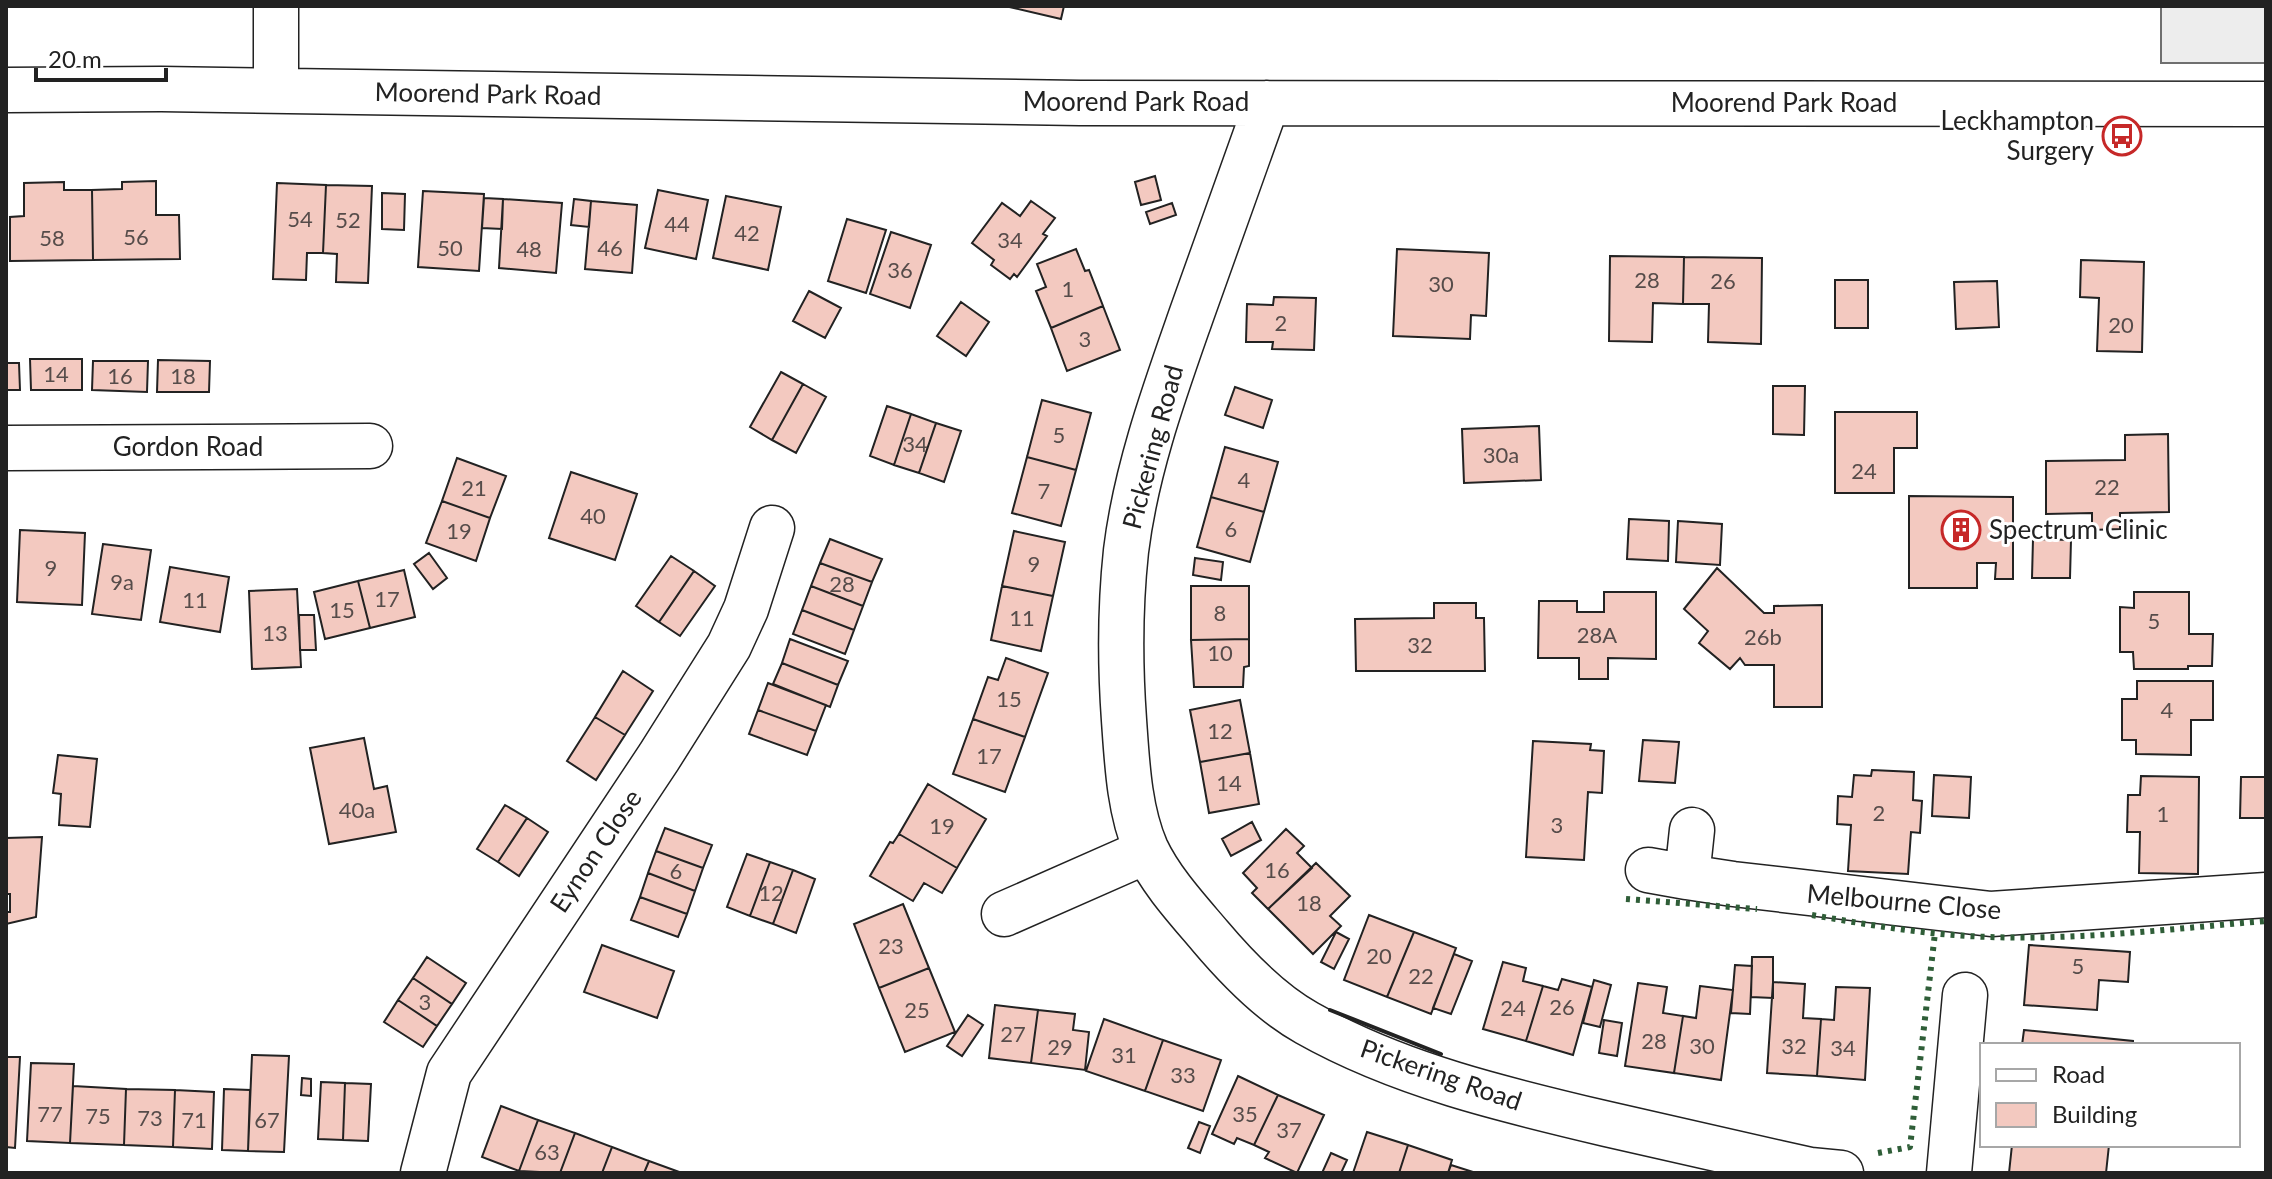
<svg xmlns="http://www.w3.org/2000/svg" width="2272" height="1179" viewBox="0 0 2272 1179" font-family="Lato,sans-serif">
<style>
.parking{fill:#ededed;stroke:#6f6f6f;stroke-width:2}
.building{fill:#f3c9c0;stroke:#222;stroke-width:2}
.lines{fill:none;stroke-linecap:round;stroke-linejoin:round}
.minor-casing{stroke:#222;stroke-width:47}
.minor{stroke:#fff;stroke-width:44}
.hedge{stroke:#2f5e38;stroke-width:6;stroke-dasharray:4 6;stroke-linecap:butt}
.wall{stroke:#222;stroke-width:4}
.labels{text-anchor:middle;stroke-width:6;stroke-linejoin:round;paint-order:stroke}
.number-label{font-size:22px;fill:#564c4a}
.street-label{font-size:26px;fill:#222;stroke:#fff}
.poi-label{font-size:26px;fill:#222;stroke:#fff;text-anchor:end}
</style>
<rect width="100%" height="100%" fill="#fff"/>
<path class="parking" d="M2161,6h105v57h-105z"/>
<path class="building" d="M1005,6h59l-3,13z
M1155,176l6,24 -20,5 -6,-23z
M156,181v34h23l1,44 -87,1 -1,-70 30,-1v-7z
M64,182v8h28l1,70 -83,1v-44l14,-1v-33z
M277,183l49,2 -3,68h-16l-1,27 -33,-1z
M326,185l46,1 -4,97 -32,-1 1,-28 -14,-1z
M658,190l50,10 -12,59 -51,-11z
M423,191l61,3 -5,77 -61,-4z
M382,193l23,1 -1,36 -22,-1z
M726,196l55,11 -13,63 -55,-12z
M484,198l19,1 -1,30 -20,-1z
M503,199l59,4 -6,70 -57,-5z
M574,199l17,2 -2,26 -18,-2z
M591,201l46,4 -5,68 -47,-4z
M1031,201l24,17 -12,16 4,2 -30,41 -3,-3 -4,5 -19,-14 3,-5 -22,-17 30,-40 18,13z
M1172,203l4,12 -26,9 -4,-12z
M847,219l39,11 -20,63 -38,-12z
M891,232l40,13 -21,63 -40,-14z
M1076,249l9,22 4,-1 14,36 -52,22 -15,-37 10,-4 -9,-23z
M1397,249l92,4 -3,63 -15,-1 -1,24 -77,-3z
M1610,256l74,1 -1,47 -30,-1 -1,39 -43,-1z
M1684,257l78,1 -1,86 -53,-2 1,-38h-26z
M2081,260l63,2 -2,90 -45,-1 2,-53 -19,-1z
M1835,280h33v48h-33z
M1997,281l2,46 -43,2 -2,-47z
M809,291l32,17 -16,30 -32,-17z
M1274,297l42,1 -2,52 -42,-1 1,-7h-27l1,-38 26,1z
M961,302l28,20 -23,34 -29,-20z
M1103,306l17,44 -53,21 -16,-43z
M30,359h52v31h-51z
M158,360l52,1 -1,31h-52z
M93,361h55l-1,31 -55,-2z
M6,363h13l1,27h-14z
M781,372l22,12 -31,56 -22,-13z
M803,384l23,13 -30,56 -24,-13z
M1773,386h32l-1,49 -31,-1z
M1235,387l37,13 -9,28 -38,-13z
M1042,400l49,13 -15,57 -49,-13z
M887,406l24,8 -17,51 -24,-9z
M1835,412h82v36h-23v45h-59z
M911,414l25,9 -17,50 -25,-8z
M936,423l25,8 -17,51 -25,-9z
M1539,426l2,54 -77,3 -2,-54z
M2168,434l1,78 -49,1v16l-28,1v-17l-46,1v-53l79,-1v-25z
M1225,447l53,15 -14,50 -53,-15z
M1027,457l49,13 -15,56 -49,-13z
M457,458l49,18 -16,42 -48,-17z
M571,472l66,22 -22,66 -66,-22z
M1909,496l104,1v82h-18l1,-16h-19v25h-68z
M1211,497l53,15 -14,50 -53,-15z
M442,501l48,17 -14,43 -50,-18z
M1629,519l40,2 -1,40 -41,-2z
M1678,521l44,3 -2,41 -44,-3z
M20,530l65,3 -3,72 -65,-3z
M1014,531l51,11 -12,54 -51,-10z
M830,539l52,20 -10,23 -52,-19z
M2033,539l38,1 -1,38h-38z
M103,544l48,6 -10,70 -49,-6z
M429,553l18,25 -14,11 -19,-25z
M671,556l23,15 -35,51 -23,-16z
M1195,558l28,4 -2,18 -28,-5z
M820,563l52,19 -9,24 -52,-20z
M170,567l59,10 -9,55 -60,-10z
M1717,568l47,45h10v-7l48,-1v102h-48v-42h-29l-5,-7 -10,11 -31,-26 9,-12 -24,-22z
M404,570l11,47 -45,11 -12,-47z
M694,571l21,15 -35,50 -21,-14z
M358,581l12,47 -45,11 -11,-47z
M811,586l52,20 -9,24 -52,-20z
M1002,586l51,10 -12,55 -50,-11z
M1191,586h58v53l-58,1z
M297,589l4,78 -49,2 -3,-78z
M1604,592h52v67l-48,-1v21h-29v-21h-41l1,-57h38v11h27z
M2134,592h55v42h24l-1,32h-24v3h-54l-1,-17h-13v-45l14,1z
M1434,603h42v15h8l1,53h-129l-1,-52 79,-1z
M802,610l52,20 -9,24 -52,-20z
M299,615h15l2,35h-16z
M790,639l58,22 -10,24 -56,-22z
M1249,639v27l-5,1 -1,20h-49l-3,-47z
M1006,658l42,15 -23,64 -52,-18 15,-42 10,3z
M782,663l56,22 -8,22 -57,-23z
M623,671l30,20 -28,44 -30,-18z
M2137,681h76v39h-22v35l-55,-1v-14h-14v-41h15z
M768,683l58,22 -10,26 -58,-21z
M1240,700l10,53 -50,9 -10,-52z
M758,710l58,21 -9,24 -58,-21z
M595,717l30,18 -29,45 -29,-19z
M973,719l52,18 -20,55 -52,-18z
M364,738l10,51 13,-3 9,46 -67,12 -19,-96z
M1643,740l36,2 -4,41 -36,-2z
M1533,741l58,3 -1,6 14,1 -2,42 -14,-1 -4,68 -58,-3z
M1250,753l9,51 -50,9 -9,-51z
M58,755l39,4 -7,68 -31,-2 2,-31 -8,-1z
M1872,770l42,2 -1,28 9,1 -2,32 -9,-1 -3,42 -60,-3 3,-46 -14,-1 1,-28 14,1 2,-22 17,1z
M1934,775l37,2 -2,41 -37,-2z
M2141,776l58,1 -1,97 -59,-1 1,-41h-13l1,-37h12z
M2241,777h25v41h-26z
M928,784l58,35 -29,49 -58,-34z
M505,805l22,13 -29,44 -21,-13z
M527,818l21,14 -29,44 -21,-14z
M1252,822l9,18 -30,16 -9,-17z
M665,828l47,17 -9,23 -47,-17z
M1286,829l18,17 -7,7 15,15 -44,41 -16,-16 5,-5 -14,-15z
M899,834l58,34 -15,25 -18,-10 -11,18 -43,-25 20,-34 3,1z
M42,837l-6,80 -30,7v-12h4v-18h-4v-56z
M656,851l47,17 -8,23 -47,-18z
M747,854l23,8 -20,54 -23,-9z
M770,862l23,8 -20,54 -23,-8z
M1316,863l34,33 -20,20 11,10 -28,28 -45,-45z
M793,870l22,9 -19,54 -23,-9z
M648,873l47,18 -8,23 -47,-17z
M640,897l47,17 -9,23 -47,-17z
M903,904l26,64 -50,20 -25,-64z
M1369,915l45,17 -27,65 -43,-17z
M1336,932l13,7 -15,30 -13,-7z
M1414,932l42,16 -25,66 -44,-17z
M602,945l72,26 -17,47 -73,-26z
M2029,945l101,7 -2,30 -29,-2 -2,30 -73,-5z
M1454,954l18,7 -21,53 -18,-6z
M427,957l39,26 -14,21 -39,-26z
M1752,957h21v41l-22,-1z
M1503,962l23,6 -3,13 20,5 -17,55 -43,-12z
M1735,965l17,1 -2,48 -19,-1z
M929,968l26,64 -50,20 -26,-64z
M413,978l39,26 -15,22 -39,-26z
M1562,979l30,8 -19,68 -47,-14 17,-55 15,4z
M1594,980l17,5 -11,42 -17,-4z
M1773,982l32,2 -2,34 18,1 -4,57 -50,-3z
M1638,983l29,4 -4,26 20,3 -9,57 -49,-7z
M1700,986l33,4 -12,90 -47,-7 9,-57 13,2z
M1836,987l34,1 -5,92 -48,-4 4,-57 13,1z
M398,1000l39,26 -14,21 -39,-25z
M995,1005l43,5 -7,53 -42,-5z
M1038,1010l37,4 -2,16 16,2 -4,38 -54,-7z
M968,1015l15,10 -21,31 -15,-10z
M1104,1019l59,21 -18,51 -59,-20z
M1604,1020l18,3 -5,33 -18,-3z
M2024,1030l109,11v4h-111z
M1163,1040l58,20 -18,51 -58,-20z
M252,1055l37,1 -5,96 -36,-1z
M6,1057h14l-5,91 -9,-1z
M31,1063l43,1 -4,79 -43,-2z
M1238,1076l40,19 -24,50 -17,-7 -3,6 -22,-10z
M302,1078l9,1v17l-10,-1z
M321,1082l24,1 -2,57 -25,-1z
M345,1083l26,1 -3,57 -25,-1z
M73,1086l53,3 -2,56 -54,-2z
M126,1089l49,1 -2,57 -49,-2z
M224,1089l26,1 -2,61 -26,-1z
M175,1090l39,2 -2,57 -39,-2z
M1278,1095l46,20 -27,58 -32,-15 4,-6 -15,-7z
M501,1106l37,14 -19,51 -37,-14z
M538,1120l37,13 -15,40 -41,-2z
M1199,1122l11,4 -10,27 -12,-5z
M1367,1132l41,13 -9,28h-46z
M575,1133l37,14 -10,26h-42z
M1408,1145l44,15 -4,13h-49z
M2012,1145h97l-3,28h-97z
M612,1147l37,14 -5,12h-42z
M1331,1153l16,7 -6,13h-19z
M649,1161l33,12h-38z
M1451,1165l22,7 -1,1h-24z"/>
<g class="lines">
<defs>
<path id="minor" d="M6,90l155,-1 919,14 1186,1
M276,91v-85
M1267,103c-25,70 -50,140 -75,210 -27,77 -56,156 -66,238 -6,56 -6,113 -2,169 3,42 5,90 22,129 15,32 42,61 64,87 27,32 61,67 97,87 92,52 198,77 300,101 67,15 135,31 203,46l31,3
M6,448l364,-2
M1648,870l39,7 5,-47
M1687,877l46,7 258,30 275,-19
M1004,914l143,-63
M423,1173l26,-100 210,-316 70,-111 17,-37 26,-81
M1949,1173l16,-178"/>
</defs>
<use href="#minor" class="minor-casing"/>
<use href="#minor" class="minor"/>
<path class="hedge" d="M1626,899l131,10
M1812,915c52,9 104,18 156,21 100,6 199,-7 298,-15
M1878,1153l32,-6 25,-214"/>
<path class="wall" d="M1330,1010l111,44"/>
</g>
<defs>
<symbol id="bus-ring" viewBox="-11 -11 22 22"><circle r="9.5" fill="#fff" stroke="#c62828" stroke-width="1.5"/><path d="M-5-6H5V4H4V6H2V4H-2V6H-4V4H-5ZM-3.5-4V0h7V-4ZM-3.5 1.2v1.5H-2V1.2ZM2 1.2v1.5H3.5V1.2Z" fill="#c62828"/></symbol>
<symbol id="building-ring" viewBox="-11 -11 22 22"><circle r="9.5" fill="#fff" stroke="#c62828" stroke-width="1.5"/><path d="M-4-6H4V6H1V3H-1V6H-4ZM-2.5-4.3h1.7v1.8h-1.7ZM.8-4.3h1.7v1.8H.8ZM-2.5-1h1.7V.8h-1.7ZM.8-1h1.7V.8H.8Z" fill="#c62828"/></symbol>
</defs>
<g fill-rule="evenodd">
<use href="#bus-ring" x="2100" y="114" width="44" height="44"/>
<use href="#building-ring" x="1939" y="508" width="44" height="44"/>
</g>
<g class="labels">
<g class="number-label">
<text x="300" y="227">54</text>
<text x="348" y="228">52</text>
<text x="677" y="232">44</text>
<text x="747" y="241">42</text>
<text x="136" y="245">56</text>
<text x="52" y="246">58</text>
<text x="1010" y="248">34</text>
<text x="450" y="256">50</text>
<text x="610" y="256">46</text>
<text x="529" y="257">48</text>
<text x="900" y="278">36</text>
<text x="1647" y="288">28</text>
<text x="1723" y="289">26</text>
<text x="1441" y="292">30</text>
<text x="1068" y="297">1</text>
<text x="1281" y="331">2</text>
<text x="2121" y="333">20</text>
<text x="1085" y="347">3</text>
<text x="56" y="382">14</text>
<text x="120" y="384">16</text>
<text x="183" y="384">18</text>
<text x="1059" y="443">5</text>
<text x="915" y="452">34</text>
<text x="1501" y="463">30a</text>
<text x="1864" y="479">24</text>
<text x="1244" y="488">4</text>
<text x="2107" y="495">22</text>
<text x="474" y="496">21</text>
<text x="1044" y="499">7</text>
<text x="593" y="524">40</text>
<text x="1231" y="537">6</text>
<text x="459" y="539">19</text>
<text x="1034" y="572">9</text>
<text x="51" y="576">9</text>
<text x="122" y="590">9a</text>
<text x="842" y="592">28</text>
<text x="387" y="607">17</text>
<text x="195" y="608">11</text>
<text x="342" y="618">15</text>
<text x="1220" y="621">8</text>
<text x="1022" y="626">11</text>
<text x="2154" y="629">5</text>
<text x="275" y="641">13</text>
<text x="1597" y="643">28A</text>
<text x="1763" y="645">26b</text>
<text x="1420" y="653">32</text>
<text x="1220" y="661">10</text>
<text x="1009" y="707">15</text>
<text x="2167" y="718">4</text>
<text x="1220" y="739">12</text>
<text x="989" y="764">17</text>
<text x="1229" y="791">14</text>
<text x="357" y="818">40a</text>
<text x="1879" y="821">2</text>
<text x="2163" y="822">1</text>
<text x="1557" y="833">3</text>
<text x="942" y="834">19</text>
<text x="1277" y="878">16</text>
<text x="676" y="879">6</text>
<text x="771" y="901">12</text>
<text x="1309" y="911">18</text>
<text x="891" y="954">23</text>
<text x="1379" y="964">20</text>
<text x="2078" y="974">5</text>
<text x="1421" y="984">22</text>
<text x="425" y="1010">3</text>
<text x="1562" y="1015">26</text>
<text x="1513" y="1016">24</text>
<text x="917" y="1018">25</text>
<text x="1013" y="1042">27</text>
<text x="1654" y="1049">28</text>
<text x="1702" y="1054">30</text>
<text x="1794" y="1054">32</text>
<text x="1060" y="1055">29</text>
<text x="1843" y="1056">34</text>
<text x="1124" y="1063">31</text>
<text x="1183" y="1083">33</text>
<text x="50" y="1122">77</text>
<text x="1245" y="1122">35</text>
<text x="98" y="1124">75</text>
<text x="150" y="1126">73</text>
<text x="194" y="1128">71</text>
<text x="267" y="1128">67</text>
<text x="1289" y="1138">37</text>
<text x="547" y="1160">63</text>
</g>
<g class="street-label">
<text transform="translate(488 94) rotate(1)" y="9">Moorend Park Road</text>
<text x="1136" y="111">Moorend Park Road</text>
<text x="1784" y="112">Moorend Park Road</text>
<text x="188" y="456">Gordon Road</text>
<text transform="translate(1153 447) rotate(-75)" y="9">Pickering Road</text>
<text transform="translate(596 851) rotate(-56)" y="9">Eynon Close</text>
<text transform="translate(1904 902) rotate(5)" y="9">Melbourne Close</text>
<text transform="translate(1441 1075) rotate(19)" y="9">Pickering Road</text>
</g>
<g class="poi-label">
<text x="2094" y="130">Leckhampton<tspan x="2094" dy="30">Surgery</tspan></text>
<text x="1989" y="539" text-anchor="start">Spectrum Clinic</text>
</g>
</g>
<rect width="2272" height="1179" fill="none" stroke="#222222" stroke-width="16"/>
<rect x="1980" y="1043" width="260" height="104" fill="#ffffff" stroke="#a7a7a7" stroke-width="2"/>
<rect x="1996" y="1069" width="40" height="12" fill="#ffffff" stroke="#a7a7a7" stroke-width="2"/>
<text x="2052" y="1083" font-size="24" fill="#222222">Road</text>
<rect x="1996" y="1103" width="40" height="24" fill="#f3c9c0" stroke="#a7a7a7" stroke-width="2"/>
<text x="2052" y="1123" font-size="24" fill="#222222">Building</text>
<path d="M36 68v12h130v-12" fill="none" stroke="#222222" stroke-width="4"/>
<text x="48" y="68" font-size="24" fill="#222222" stroke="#ffffff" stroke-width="6" paint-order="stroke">20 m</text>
</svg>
